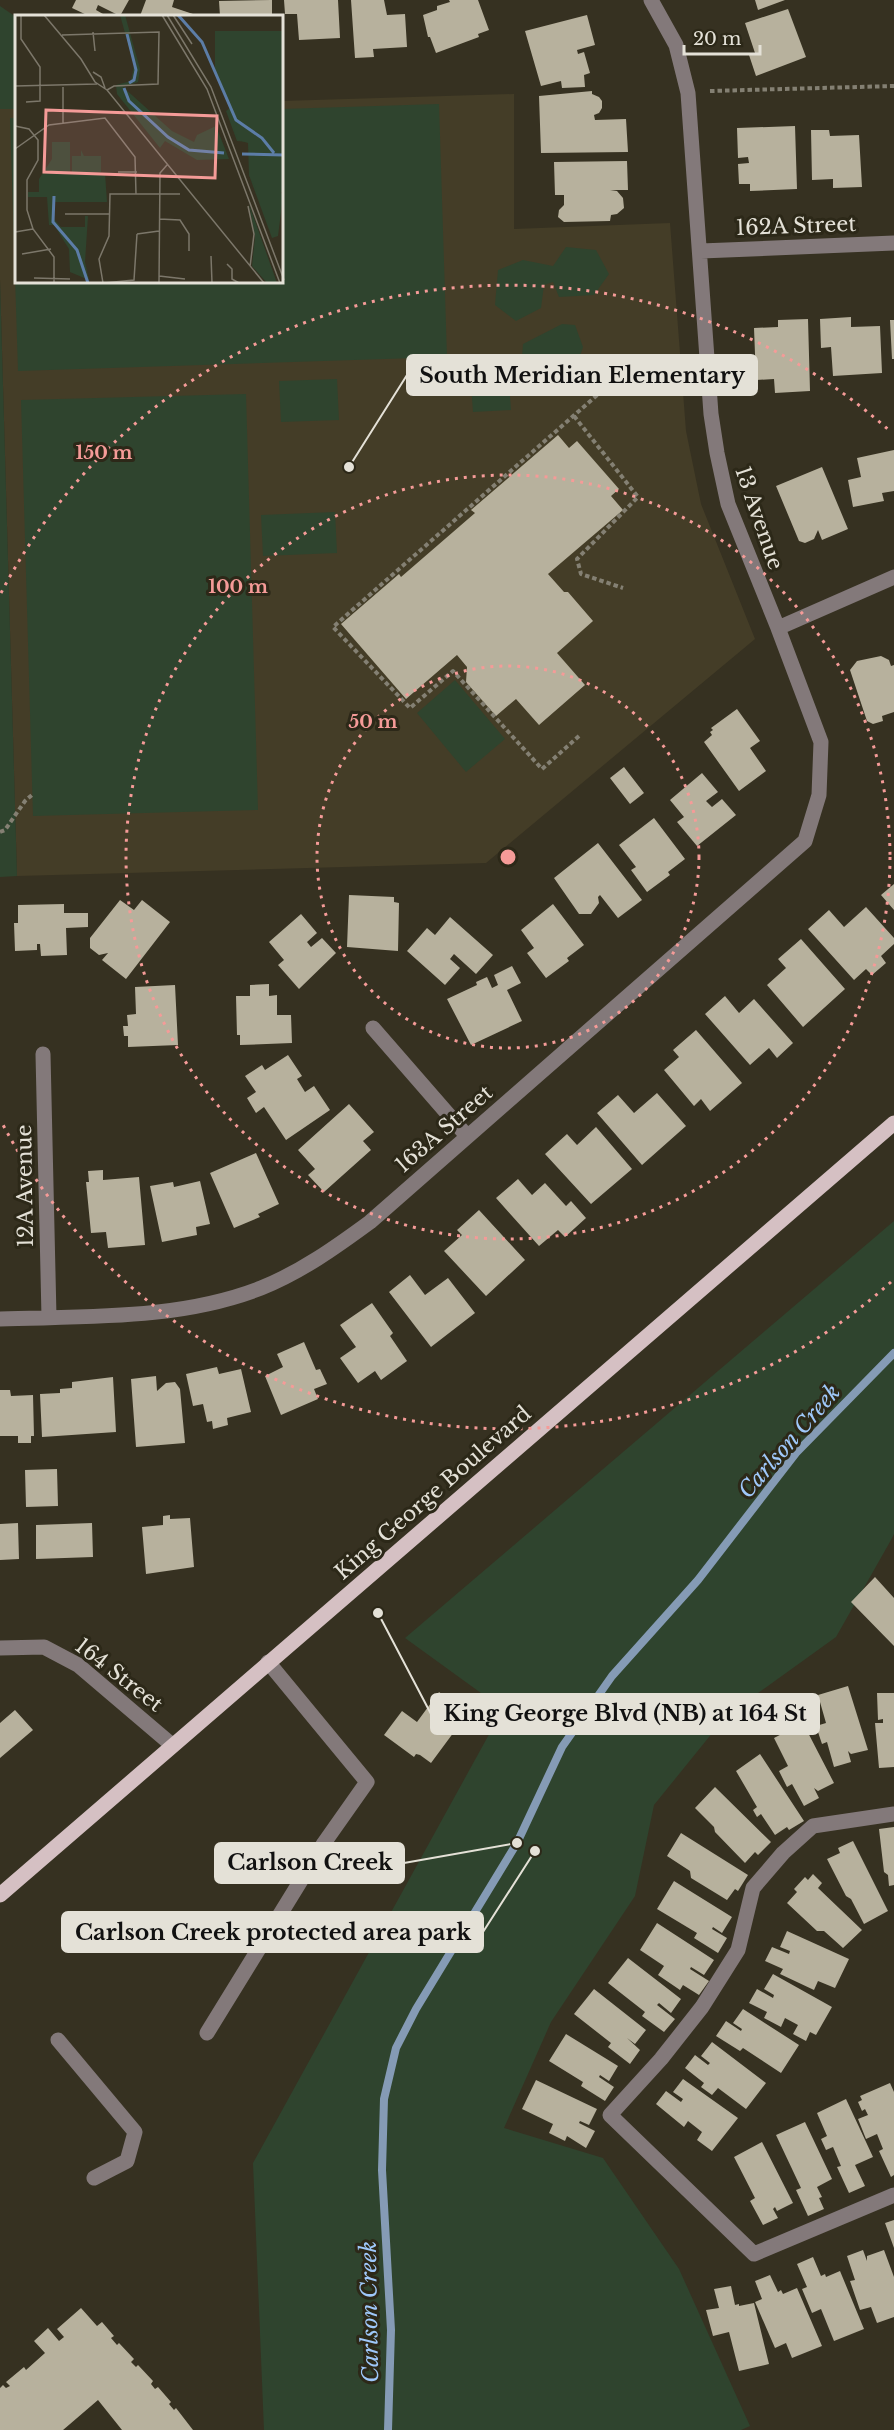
<svg xmlns="http://www.w3.org/2000/svg" width="894" height="2430" viewBox="0 0 894 2430" font-family="'Libre Baskerville',serif">
<style>
.built{fill:#443d27}
.park{fill:#2f442e}
.lines{fill:none;stroke-linecap:round;stroke-linejoin:round}
.stream{stroke:#859bb5;stroke-width:8}
.building{fill:#b7b19d}
.path{stroke:#848073;stroke-width:4;stroke-dasharray:4.5 3;stroke-linecap:butt}
.minor{stroke:#83797a;stroke-width:15}
.major{stroke:#d5c0c3;stroke-width:15}
.ring{fill:none;stroke:#f59b98;stroke-width:3;stroke-dasharray:3 6}
.labels{text-anchor:middle;stroke-width:6;stroke-linejoin:round;paint-order:stroke}
.street-label{font-size:21px;fill:#e4e1d7;stroke:#2c2818}
.water-label{font-size:22px;font-style:italic;fill:#9fc8fa;stroke:#2c2818}
.inset-river{fill:none;stroke:#5c7da7;stroke-width:3}
.inset-road{fill:none;stroke:#7c776a;stroke-width:1.5}
.view{fill:#f59b98;fill-opacity:0.15;stroke:#f59b98;stroke-width:3}
.inset-edge{fill:none;stroke:#e4e1d7;stroke-width:3}
.centre{fill:#f59b98;stroke:#2c2818;stroke-width:3}
.ring-label{font-size:18px;text-anchor:middle;font-weight:bold;fill:#f59b98;stroke:#2c2818;stroke-width:6;stroke-linejoin:round;paint-order:stroke}
.leader{fill:none;stroke:#e4e1d7;stroke-width:2}
.callout-dot{fill:#e4e1d7;stroke:#2c2818;stroke-width:2}
.callout{fill:#e4e1d7;stroke:#e4e1d7;stroke-width:2}
.callout-label{font-size:22px;text-anchor:middle;font-weight:bold;fill:#111}
</style>
<rect width="100%" height="100%" fill="#363121"/>
<path class="built" d="M514,94v135l156,-6 16,208 15,73 54,135 -269,224 -469,13 -17,-596v-171h16v173h266v-181z"/>
<path class="park" d="M0,6l16,11v92h-16z
M439,104l8,253 -429,14 -8,-253h6v164h266v-173z
M566,247l30,3 13,24 -15,21 -35,2 -6,-15 -9,3 -3,23 -25,13 -21,-16 3,-35 25,-10 30,6z
M0,280l17,596 -17,1z
M562,324l13,1 8,22 -12,37 -50,-14 2,-26z
M508,368l3,42 -38,2 -3,-41z
M337,379l2,41 -58,2 -2,-41z
M246,394l12,416 -225,6 -12,-416z
M335,512l2,41 -74,3 -2,-41z
M455,680l50,59 -39,33 -49,-59z
M894,1221v313l-3,6 -55,97 -110,79 -72,89 -19,91 -84,126 -47,106 99,30 76,111 71,157 -9,4h-477l-11,-267 250,-454 -98,-71z"/>
<g class="lines">
<path class="stream" d="M388,2430l3,-100 -9,-160 2,-71 12,-51 20,-39 101,-166 45,-96 50,-71 86,-96 98,-127 98,-100"/>
</g>
<path class="building" d="M76,0h53l-9,16 -22,-11 -2,5 7,4 -1,2h-13l-17,-8z
M146,0h28l-2,7 21,7 -1,2h-52z
M272,0v16h-52l-1,-15z
M284,0h54l2,38 -41,2 -2,-26h-12z
M351,0h33l3,15 18,-1 2,33 -34,2 1,8 -19,1z
M449,0h29l11,30 -11,4 1,3 -43,16 -6,-16h-2l-5,-22 14,-5v-4l13,-4z
M755,0h30l-27,10z
M788,9l18,48 -50,19 -7,-21 6,-2 -10,-30z
M587,15l8,30 -18,5 1,4 6,-2 6,21 -6,2 1,12 -23,1 -1,-7 -20,5 -16,-55z
M592,91v3l7,3 3,4v7l-3,5 -5,2 1,5 31,-1 2,33 -87,1 -2,-57z
M795,126l2,63 -47,2v-7h-11l-1,-20 11,-1 -1,-6 -10,1 -1,-30z
M811,130h18l1,6 29,-1 3,52 -29,1v-9l-21,1z
M627,161l1,29h-18l7,1 6,7 1,10 -7,6 -6,1 -1,6 -46,1 -6,-5 1,-7 5,-5v-10h-9l-1,-33z
M851,317v10l29,-1 2,47 -49,3 -2,-29 -10,1 -1,-29z
M808,319l2,72 -35,2 -1,-14 -18,1 -2,-52 24,-1v-7z
M890,320h4v39h-2z
M558,435l11,13 8,-7 42,48 -8,7 12,14 -75,64 16,18h4l25,29 -36,32 28,32 -46,40 -23,-26 -20,17 -30,-34 1,-15 -10,-12 -51,44 -65,-75 58,-50 2,3 74,-64 -4,-3z
M894,450v41l-12,2 2,8 -31,6 -5,-27 13,-3 -4,-19z
M822,467l26,62 -26,11 -4,-10 -4,9 -9,4 -6,-2 -23,-55z
M881,656l8,4 2,6 3,-1v47l-12,4 1,5 -10,3 -6,-3 -17,-51 7,-9z
M737,709l23,32 -10,7 16,23 -27,20 -35,-49 8,-7 -2,-3 3,-2 -2,-2z
M624,767l20,26 -14,11 -20,-26z
M702,773l16,19 -12,9 6,6 10,-8 14,16 -39,31 -20,-24 7,-5 -14,-17z
M654,818l31,41 -17,13 2,3 -23,17 -16,-22 5,-3 -17,-22z
M598,843l44,57 -24,18 -18,-23 -2,2 1,6 -8,11h-12l-25,-36z
M894,884v26l-13,-15z
M349,895l45,2v5l5,1 -1,48 -51,-4z
M120,900l14,10 8,-10 28,22 -44,57 -24,-19 6,-7 -9,2 -9,-7v-10z
M64,904v9h24v14l-22,1 1,27 -26,1 -1,-12h-3v6l-22,1 -1,-28h4v-18z
M553,904l31,41 -17,13 2,3 -23,17 -19,-25 7,-5 -13,-18z
M866,907l28,31v6l-13,12 5,7 -14,12 -6,-6 -12,11 -46,-51 21,-19 15,17z
M301,914l16,19 -10,9 4,5 11,-9 14,15 -37,36 -21,-24 6,-5 -15,-18z
M450,917l43,38 -17,19 -22,-20 -4,5 10,9 -15,17 -38,-34 20,-23 8,7z
M801,939l44,50 -42,38 -36,-42 19,-17 -8,-9z
M512,966l9,17 -14,7 15,31 -51,24 -24,-46 30,-14 -1,-3 11,-5 5,11 6,-3 -4,-10z
M269,984v12l8,-1v20h14l1,28 -52,2v-10h-3l-1,-39h14v-11z
M175,985l3,60 -50,2v-11h-4l-1,-10h5l-1,-11 9,-1 -1,-27z
M725,996l14,17 15,-14 39,44 -16,15 -8,-10 -19,17 -45,-51z
M696,1030l46,53 -32,28 -9,-12 -7,7 -30,-36 15,-13 -6,-7z
M288,1055l14,21 -5,3 8,13 9,-6 16,24 -44,30 -22,-33 -8,6 -9,-15 9,-6 -11,-16 17,-11 3,5z
M657,1093l29,33 -44,39 -45,-52 21,-18 16,18z
M349,1104l25,28 -11,9 8,9 -47,42 -16,-17 7,-6 -17,-19z
M596,1127l36,42 -41,35 -46,-50 22,-20 10,11z
M256,1153l23,51 -21,10 2,3 -26,11 -24,-55z
M103,1170v10l36,-3 6,68 -37,3 -2,-16 -15,1 -5,-51h3l-1,-11z
M518,1179l14,16 13,-12 21,23 5,-5 15,17 -21,19 -7,-7 -19,16 -43,-48z
M200,1181l10,43 -14,3 1,8 -35,7 -12,-56 23,-4 1,5z
M479,1210l46,50 -39,36 -42,-45 18,-16 -5,-5z
M410,1275l15,20 23,-17 27,35 -44,34 -42,-55z
M372,1303l21,30 -3,3 17,25 -26,19 -6,-9 -17,12 -18,-25 16,-11 -16,-22z
M304,1342l12,28 4,-1 7,15 -13,5 4,10 -37,16 -16,-39 18,-9 -6,-13z
M217,1367l2,7 22,-5 10,43 -24,6 1,7 -15,4 -1,-8 -5,1 -4,-18 -10,2 -7,-32z
M156,1376l1,15 9,-8 9,-1 5,7 5,54 -49,4 -5,-68z
M113,1377l3,55 -74,5 -2,-43 20,-1v-4l12,-1v-6z
M0,1390h10l1,6 22,-1 1,41h-3v7h-13v-7h-18z
M57,1469l1,37 -32,1 -1,-37z
M170,1515v4l20,-1 4,49 -48,7 -4,-47 21,-2v-9z
M18,1523l1,36 -19,1v-36z
M92,1523l1,34 -57,2v-34z
M875,1577l19,21v48l-43,-44z
M848,1686l20,64 -17,4 -3,-3 3,11 -17,5 -7,-25 -5,2 -6,-18 10,-3 -8,-28z
M439,1692l29,21 -37,50 -11,-8 -4,-1 -2,3 -30,-22 18,-24 15,11z
M877,1693h17v74l-15,1 -4,-45h8v-4l-5,1z
M15,1710l18,20 -33,28v-35z
M803,1723l31,60 -16,8 -4,-3 5,10 -15,8 -12,-22 -5,3 -8,-16 9,-5 -14,-28z
M760,1754l44,67 -15,9 -2,-3 -12,8 -14,-21 -4,3 -4,-7 4,-3 -21,-36z
M715,1787l56,55 -13,13 -3,-3 -10,11 -30,-31 -1,-5 -19,-19z
M894,1827v58l-5,1 -1,-11 -4,-3 -5,-43z
M681,1833l67,42 -10,16 -3,-2 -8,11 -36,-22 -1,-7 -23,-15z
M853,1841l35,70 -24,13 -13,-25 -5,-3 -19,-37 13,-6 -2,-5z
M813,1874l9,9 -4,5 44,42 -19,18 -19,-17h-7l-30,-28 10,-11 -3,-3 11,-12 3,3z
M674,1881l58,36 -10,16 -9,-6 -1,2 15,9 -9,15 -24,-15 3,-5 -40,-24z
M657,1923l57,37 -10,15 -13,-8 -1,2 19,12 -10,14 -16,-10 -3,5 -22,-15 6,-9 -24,-16z
M787,1931l62,28 -14,29 -17,-7 -4,9 -34,-16 3,-5 -18,-8 7,-14 17,7 1,-3 -10,-4z
M628,1958l53,41 -10,14 -12,-10 -2,2 18,14 -11,13 -22,-16 3,-4 -37,-29z
M773,1974l59,33 -16,28 -6,-3 -4,9 -13,-7 5,-9 -13,-7 -4,9 -17,-9 3,-6 -18,-9 8,-14 16,9 1,-3 -10,-6z
M594,1989l52,41 -11,14 -8,-6 13,12 -10,14 -22,-17 3,-4 -37,-29z
M743,2009l56,36 -18,28 -38,-25 -3,3 -24,-15 10,-15 15,10 1,-2 -9,-6z
M566,2034l52,32 -9,15 -9,-6 -1,2 15,10 -9,14 -24,-15 2,-4 -34,-21z
M712,2042l54,41 -20,26 -28,-21 -6,7 -11,-8 3,-4 -19,-15 10,-13 13,10 2,-2 -9,-7z
M683,2079l55,39 -26,33 -15,-11 5,-8 -14,-11 -4,6 -28,-23 10,-13 15,11 2,-3 -10,-7z
M536,2080l61,29 -8,16 -9,-4 -1,2 16,8 -9,17 -19,-12 -2,5 -16,-8 4,-9 -31,-15z
M890,2083l4,9v83l-3,2 -12,-26 4,-2 -6,-15 -11,5 -8,-20 10,-4 -3,-6 -3,2 -4,-9 4,-2 -2,-4z
M846,2099l27,58 -18,8 10,21 -16,7 -12,-26 4,-1 -8,-19 -7,3 -5,-11 6,-3 -10,-23z
M805,2122l27,57 -15,8 5,10 -3,1 5,11 -16,7 -12,-26 5,-2 -25,-53z
M762,2142l31,61 -16,8 -2,-4 -2,2 5,9 -15,7 -13,-24 5,-3 -21,-41z
M894,2220v28l-9,-25z
M863,2250l4,11v-5l17,-6 10,27v40l-17,6 -6,-16 -11,3 -10,-29 5,-1 -8,-24z
M813,2257l8,19 4,-2 1,3 14,-6 24,58 -30,12 -13,-32 -9,4 -10,-24 5,-2 -10,-23z
M770,2275l8,17 3,-2 2,4 14,-6 25,58 -30,12 -6,-15 -11,5 -20,-46 7,-3 -7,-18z
M731,2286l4,19 4,-1v2l15,-3 15,61 -30,7 -10,-39 -16,4 -7,-26 13,-2 -5,-19z
M81,2308l16,18 5,-4 12,14 -3,2 6,7 2,-2 15,16 -3,3 5,5 2,-2 15,16 -2,3 4,5 3,-2 13,15 -2,2 5,6 2,-2 17,22h-71l-24,-30 -35,30h-63v-42l3,-3 3,3 4,-2 -4,-4 18,-15 2,3 19,-17 -11,-12 14,-13 11,13 5,-4 -7,-8z"/>
<g class="lines">
<path class="path" d="M710,91l184,-5
M574,416l64,81 -61,62 4,15 42,14
M579,736l-37,33 -89,-98 -43,37 -77,-81 295,-259 25,-6
M0,832l5,-2 20,-29 8,-7"/>
<path class="minor" d="M701,251l193,-8
M778,628l116,-51
M373,1028l94,108
M43,1054l6,263
M0,1319c87,-3 179,1 261,-31 40,-16 75,-41 109,-66l435,-381 14,-46 2,-53 -43,-114 -50,-124 -11,-51 -6,-39 -23,-321 -12,-48 -25,-45
M0,1648l44,-1 34,18 94,80
M894,1814l-81,12 -30,27 -30,35 -15,62 -36,57 -41,52 -51,56 144,139 140,-59
M207,2033l117,-190 43,-61 -99,-120
M58,2040l77,92 -8,29 -33,17"/>
<path class="major" d="M0,1895l894,-772"/>
</g>
<g class="ring">
<circle cx="508" cy="857" r="191"/>
<circle cx="508" cy="857" r="382"/>
<path d="M891 1282A572 572 0 0 1 1 1121M1 593A572 572 0 0 1 891 432"/>
</g>
<g class="labels">
<g class="street-label">
<text transform="translate(796 226) rotate(-2)" y="7">162A Street</text>
<text transform="translate(759 518) rotate(71)" y="7">13 Avenue</text>
<text transform="translate(444 1129) rotate(-41)" y="7">163A Street</text>
<text transform="translate(25 1186) rotate(-91)" y="7">12A Avenue</text>
<text transform="translate(433 1493) rotate(-41)" y="7">King George Boulevard</text>
<text transform="translate(119 1675) rotate(38)" y="7">164 Street</text>
</g>
<g class="water-label">
<text transform="translate(789 1441) rotate(-49)" y="8">Carlson Creek</text>
<text transform="translate(369 2312) rotate(-91)" y="8">Carlson Creek</text>
</g>
</g>
<g transform="translate(15 15)">
<rect width="268" height="268" fill="#363121"/>
<path d="M234,189l28,79h-10l-15,-17 3,-29z" fill="#2f442e"/>
<path d="M222,88l46,93 -5,40 -6,2 -23,-63v-33l-12,-1 -11,-30z" fill="#2f442e"/>
<path d="M105,0h5l15,54 -2,13 -15,5 49,44 22,11 3,-7 19,-9 13,33 -32,1 -32,-19 -5,7 -43,-54 -1,-9 15,-4 3,-16zM200,16h68v161h-26l-8,-17 -1,-32 -10,-3 -5,-13 4,-2 -22,-52zM37,127h18v30l-18,1h53l2,29h-53v17l7,8h24v-11h3l-3,46 4,18 -19,-8 -1,-23 -15,-24h-5l-2,-28h-19v-5h11v-13l13,-20zM66,135l3,6h17v16h-29v-16h9z" fill="#2f442e"/>
<path class="inset-river" d="M163,0l24,27 34,78 26,18 12,15M112,19l9,36 -2,10 -5,3M109,73l5,13 39,36 21,13 35,3M227,139l42,1M39,181l-1,26 24,28 11,33"/>
<path class="inset-road" d="M6,0v24l19,28v34l-14,1M29,0l37,44 14,23 12,8 157,193M147,0l45,74 73,194M152,0l44,72 73,193M158,0l19,29M78,17l2,19M47,20l97,-3 -1,52 -44,2 -7,4M78,57l8,5 4,11M0,71l82,-2M48,72v37M0,111l14,3 9,11v20l-11,20v30l6,19 21,28v26M0,134l34,-24 56,-7 30,39 1,37M103,157h19M233,191l6,28 -4,33M50,199h45M144,204l21,1 9,14v17M0,217l18,-3M122,219l22,-3M7,239l29,-5M196,241l1,27M212,249l5,5v10l7,4M144,261l26,3M19,263l36,1M88,268l-4,-24 10,-23 1,-42h70M89,268l30,-3 3,-46M144,268l1,-110 7,-8"/>
<path class="view" d="M31,95l171,6 -2,62 -171,-6z"/>
<rect width="268" height="268" class="inset-edge"/>
</g>
<circle cx="508" cy="857" r="9" class="centre"/>
<g class="ring-label">
<text x="104" y="459">150 m</text>
<text x="238" y="593">100 m</text>
<text x="373" y="728">50 m</text>
</g>
<path class="leader" d="M349 467L407 375M378 1613L431 1714M517 1843L404 1863M535 1851L483 1932"/>
<g class="callout-dot">
<circle cx="349" cy="467" r="6"/>
<circle cx="378" cy="1613" r="6"/>
<circle cx="517" cy="1843" r="6"/>
<circle cx="535" cy="1851" r="6"/>
</g>
<g class="callout">
<rect x="407" y="355" width="350" height="40" rx="6"/>
<rect x="431" y="1694" width="388" height="40" rx="6"/>
<rect x="215" y="1843" width="189" height="40" rx="6"/>
<rect x="62" y="1912" width="421" height="40" rx="6"/>
</g>
<g class="callout-label">
<text x="582" y="383">South Meridian Elementary</text>
<text x="625" y="1721">King George Blvd (NB) at 164 St</text>
<text x="310" y="1870">Carlson Creek</text>
<text x="273" y="1940">Carlson Creek protected area park</text>
</g>
<path d="M684 45v9h76v-9" fill="none" stroke="#e4e1d7" stroke-width="3"/>
<text x="693" y="45" font-size="18" fill="#e4e1d7" stroke="#2c2818" stroke-width="4.5" paint-order="stroke">20 m</text>
</svg>
